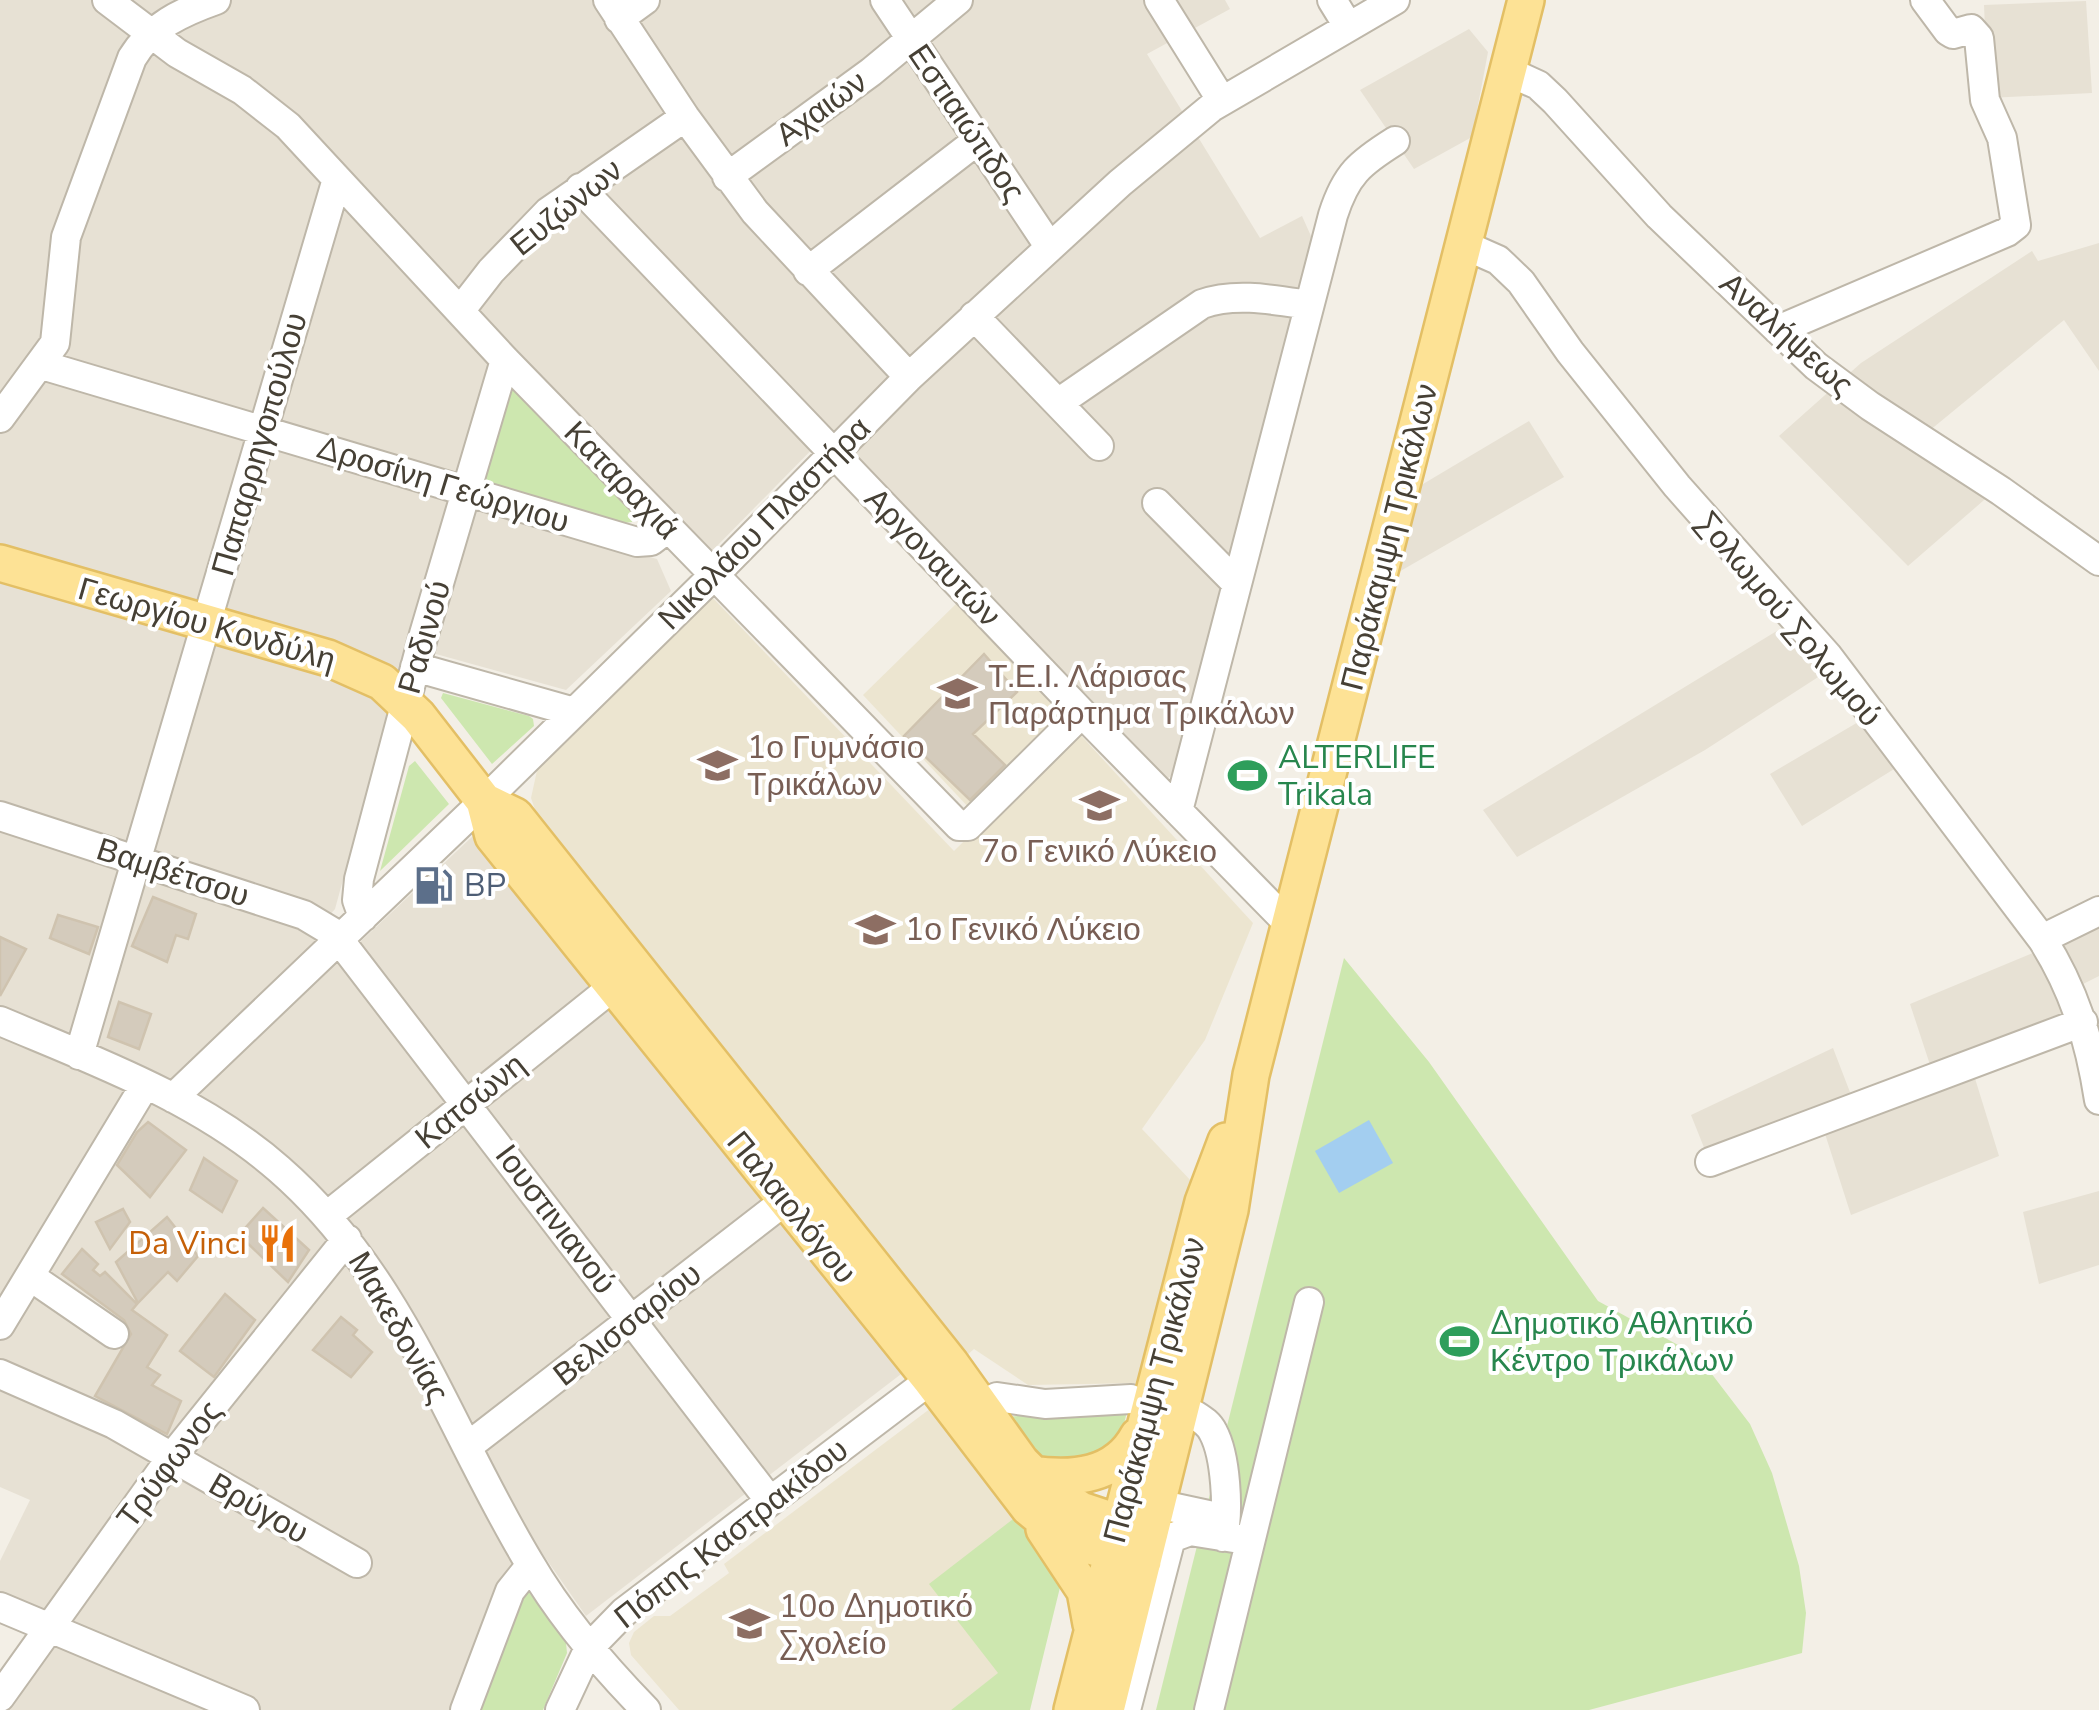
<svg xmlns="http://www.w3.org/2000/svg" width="2099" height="1710" viewBox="0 0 2099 1710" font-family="'Nunito Sans',sans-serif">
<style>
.residential{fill:#e7e1d4}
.education{fill:#ece5d0}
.green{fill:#cde7af}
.water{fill:#a3cef0}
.building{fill:#d4cbbc;stroke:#cfc3af;stroke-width:2.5}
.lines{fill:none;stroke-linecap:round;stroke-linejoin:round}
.minor-casing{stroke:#beb7a9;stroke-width:32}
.major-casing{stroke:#e3bf65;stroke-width:40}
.minor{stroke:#fff;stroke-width:28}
.major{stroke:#fde295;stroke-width:35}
.labels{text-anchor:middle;stroke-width:8;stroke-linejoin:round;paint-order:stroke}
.street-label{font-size:32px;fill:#464035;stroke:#fff}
.education-label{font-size:32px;fill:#785e54;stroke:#fff;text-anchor:start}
.leisure-label{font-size:32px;fill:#27864d;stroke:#fff;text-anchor:start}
.service-label{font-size:32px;fill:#4e5e75;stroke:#fff;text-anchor:start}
.food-label{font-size:32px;fill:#c56008;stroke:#fff;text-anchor:end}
</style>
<rect width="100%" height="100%" fill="#f3efe6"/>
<path class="residential" d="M0,0h1225l5,9 -83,45 113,184 42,-22 13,29 -139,526 -11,10 -336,-349 -117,119 -212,-217 -49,167 206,58 14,32 -105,99 -159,-44 -72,263 -21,24 28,26 132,-124 431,536 -319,245 -51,-73 -30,36 -49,131h-448l60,-86 -68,-29v-34l30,-61 -30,-13z
M2086,1l6,92 -104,5 -4,-93z
M1469,29l19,23 -16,85 -58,32 -54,-79z
M2099,243v128l-35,-51 -152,125 79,49 -83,72 -129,-130 82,-73 171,-112 6,10z
M1529,421l35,56 -167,96 21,-86z
M1788,624l41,46 -124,80 -188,107 -34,-47z
M1865,718l34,48 -97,60 -32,-52z
M2099,902v74l-20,10 -35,-60z
M2040,950l36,66 -107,43 30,97 -148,59 -32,-100 -112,40 -16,-40 142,-67 25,65 78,-30 -26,-79z
M2099,1191v74l-60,19 -16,-72z"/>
<path class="education" d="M712,597l242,254 122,-121 177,193 -48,117 -63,89 51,54 -51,200 -114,2 -54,-36 -9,8 -425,-533 -9,-26 7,-32z
M958,602l110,114 -97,94 -108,-115z
M931,1408l86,108 -18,157 -48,37h-272l-48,-55 -2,-12 5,-11 20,-16h16l59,-43 -5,-9z"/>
<path class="green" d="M511,387l125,123 -4,12 -8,1 -143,-41z
M443,693l86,23 4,3 1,7 -42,38 -51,-66z
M415,761l34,43 -69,67 29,-105z
M1344,958l85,104 169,239 100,55 52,68 22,49 27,93 7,47 -4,40 -213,57h-433z
M1128,1407l-6,26 -18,25 -61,3 -38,-44z
M1017,1516l47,55 -34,139h-79l47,-37 -69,-89z
M526,1588l40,55 1,10 -24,57h-66z"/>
<path class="water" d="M1369,1120l24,43 -54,30 -24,-42z"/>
<path class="building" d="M984,654l33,38 -44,42 32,31 -35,35 -66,-64z
M153,897l43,17 -8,25 -12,-4 -9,27 -35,-16z
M58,915l40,12 -9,27 -39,-16z
M0,937l26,12 -26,47z
M119,1002l32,12 -12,35 -31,-12z
M148,1122l38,28 -36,47 -33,-32 20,-33z
M204,1158l33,23 -15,31 -32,-22z
M263,1208l46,42 -21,32 -49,-47z
M123,1209l7,13 -20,27 -14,-27z
M167,1217l31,39 -21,25 -9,-9 -30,31 -22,-41z
M82,1249l16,15 -5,6 7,6 5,-4 32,32 -5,6 35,25 -20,32 13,8 -8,10 29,16 -14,33 -72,-38 36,-62 -7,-14 -62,-46z
M225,1294l30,26 -41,57 -34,-26z
M341,1317l16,13 -4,5 19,17 -21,25 -38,-27z"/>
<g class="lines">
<defs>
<path id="minor" d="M107,0l70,53 65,37 46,36 217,234 454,466h9l114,-113
M608,0l77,117 70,95 154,165
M885,0l164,246
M1159,0l63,101
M1332,0l16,26
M619,19l26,-19
M1507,71l31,14 17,16 104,115 157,150 54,40 131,85 98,70
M727,177l144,-105 87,-72
M580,188l502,525 207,211
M1464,245l34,15 23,22 49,70 107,134 150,169 215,284c32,50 48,102 57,161
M808,271l170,-131
M460,311l31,-40 57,-59 137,-95
M974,316l125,130
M1778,330l229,-98 9,-7 -14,-87 -17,-38 -6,-62 -8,-9 -18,5 -5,-3 -23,-31
M42,365l595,177 14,-1 17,-13
M1058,403l144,-99c33,-12 73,-4 107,1
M0,418l55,-75 11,-106 66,-179c19,-32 50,-46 84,-58
M1157,503l80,81
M415,667l159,45
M1178,811l155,-596c13,-41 27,-52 62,-74
M0,816l304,99 30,18 436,568
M363,917l-6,-17 2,-21 65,-245 81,-274
M2042,939l57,-28
M0,1021c97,41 199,78 279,148 124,108 168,257 250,393 32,55 73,103 117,148
M79,1055l258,-876
M173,1098l311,-297 230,-226 195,-198 211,-194 92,-76 183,-107
M1710,1162l373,-140
M327,1216l287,-230
M31,1277l83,57
M0,1325l145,-240
M0,1374l114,50 243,139
M980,1405l17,-8 48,7 86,-5
M1195,1415c8,5 14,9 18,17 13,24 16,79 10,105
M467,1447l319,-247
M1157,1504l65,14
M1156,1534l15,4 19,-7 50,8
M0,1607l245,103
M0,1697l171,-239 176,-219
M465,1710l45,-119 20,-25
M560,1710l29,-62 35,-36 322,-244
M1126,1710l45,-172
M1209,1710l100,-408"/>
<path id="major" d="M0,563l328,95 54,24 36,34 66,85 9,35 438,544 98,128 38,31 76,23
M484,801l31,15 436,548 70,98 25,25 35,23 69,23
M1031,1474c41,6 85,3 107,-38
M1044,1529l41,62 6,33
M1072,1710l131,-508 23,-61
M1106,1710l124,-500 21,-135 275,-1075"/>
</defs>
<use href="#minor" class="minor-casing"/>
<use href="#major" class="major-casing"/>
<use href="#minor" class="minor"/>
<use href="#major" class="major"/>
</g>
<defs>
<symbol id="school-bare" viewBox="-9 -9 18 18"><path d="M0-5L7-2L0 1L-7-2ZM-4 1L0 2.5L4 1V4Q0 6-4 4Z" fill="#8d6e63" stroke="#fff" stroke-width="2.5" paint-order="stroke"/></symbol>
<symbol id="stadium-bare" viewBox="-9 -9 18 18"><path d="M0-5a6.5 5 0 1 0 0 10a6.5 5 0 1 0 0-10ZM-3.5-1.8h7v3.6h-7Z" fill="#2e9e5b" stroke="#fff" stroke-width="2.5" paint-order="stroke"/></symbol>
<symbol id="fuel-bare" viewBox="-9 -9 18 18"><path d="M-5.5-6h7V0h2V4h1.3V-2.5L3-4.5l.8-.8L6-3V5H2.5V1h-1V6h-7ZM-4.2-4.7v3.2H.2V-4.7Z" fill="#5c6f8a" stroke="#fff" stroke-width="2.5" paint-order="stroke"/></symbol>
<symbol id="restaurant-bare" viewBox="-9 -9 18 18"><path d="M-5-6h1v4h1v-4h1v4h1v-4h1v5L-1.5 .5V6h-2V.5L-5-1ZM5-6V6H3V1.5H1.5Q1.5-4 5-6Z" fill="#e8710a" stroke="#fff" stroke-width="2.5" paint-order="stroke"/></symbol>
</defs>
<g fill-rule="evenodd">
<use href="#school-bare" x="930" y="666" width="55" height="55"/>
<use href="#school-bare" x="690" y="738" width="55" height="55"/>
<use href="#stadium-bare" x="1220" y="748" width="55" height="55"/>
<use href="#school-bare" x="1072" y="778" width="55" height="55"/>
<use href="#fuel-bare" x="406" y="858" width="55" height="55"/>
<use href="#school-bare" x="848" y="902" width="55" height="55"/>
<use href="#restaurant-bare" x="250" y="1216" width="55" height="55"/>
<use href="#stadium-bare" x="1432" y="1314" width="55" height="55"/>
<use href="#school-bare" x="722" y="1596" width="55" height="55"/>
</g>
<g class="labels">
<g class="street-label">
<text transform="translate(821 108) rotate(-36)" y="11">Αχαιών</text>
<text transform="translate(967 123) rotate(56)" y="11">Εστιαιώτιδος</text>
<text transform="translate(566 207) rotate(-39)" y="11">Ευζώνων</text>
<text transform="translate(1787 334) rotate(42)" y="11">Αναλήψεως</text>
<text transform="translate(259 444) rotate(-74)" y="11">Παπαρρηγοπούλου</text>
<text transform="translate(622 480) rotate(46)" y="11">Καταραχιά</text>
<text transform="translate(443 484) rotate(17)" y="11">Δροσίνη Γεώργιου</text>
<text transform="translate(764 523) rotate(-45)" y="11">Νικολάου Πλαστήρα</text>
<text transform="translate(1389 537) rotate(-76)" y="11">Παράκαμψη Τρικάλων</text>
<text transform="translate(933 557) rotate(46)" y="11">Αργοναυτών</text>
<text transform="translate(1789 619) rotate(50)" y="11">Σολωμού Σολωμού</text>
<text transform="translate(207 624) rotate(16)" y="11">Γεωργίου Κονδύλη</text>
<text transform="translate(424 637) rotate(-74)" y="11">Ραδινού</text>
<text transform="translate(173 872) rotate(18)" y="11">Βαμβέτσου</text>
<text transform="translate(470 1101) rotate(-39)" y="11">Κατσώνη</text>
<text transform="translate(792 1207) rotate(51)" y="11">Παλαιολόγου</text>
<text transform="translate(556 1219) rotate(53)" y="11">Ιουστινιανού</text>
<text transform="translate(627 1324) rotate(-38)" y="11">Βελισσαρίου</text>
<text transform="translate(399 1327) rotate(60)" y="11">Μακεδονίας</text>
<text transform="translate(1154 1390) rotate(-75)" y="11">Παράκαμψη Τρικάλων</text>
<text transform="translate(169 1464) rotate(-53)" y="11">Τρύφωνος</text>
<text transform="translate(259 1508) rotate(30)" y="11">Βρύγου</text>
<text transform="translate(731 1533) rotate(-38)" y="11">Πόπης Καστρακίδου</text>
</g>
<g class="education-label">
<text x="988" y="687">Τ.Ε.Ι. Λάρισας<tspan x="988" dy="37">Παράρτημα Τρικάλων</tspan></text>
<text x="747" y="758">1ο Γυμνάσιο<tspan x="747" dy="37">Τρικάλων</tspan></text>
<text x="1099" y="862" text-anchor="middle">7ο Γενικό Λύκειο</text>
<text x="905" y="940">1ο Γενικό Λύκειο</text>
<text x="779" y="1617">10ο Δημοτικό<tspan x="779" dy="37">Σχολείο</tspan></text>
</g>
<g class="leisure-label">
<text x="1278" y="768">ALTERLIFE<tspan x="1278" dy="37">Trikala</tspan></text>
<text x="1490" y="1334">Δημοτικό Αθλητικό<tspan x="1490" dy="37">Κέντρο Τρικάλων</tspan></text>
</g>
<g class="service-label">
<text x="464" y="896">BP</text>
</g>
<g class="food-label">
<text x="247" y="1254">Da Vinci</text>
</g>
</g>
</svg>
